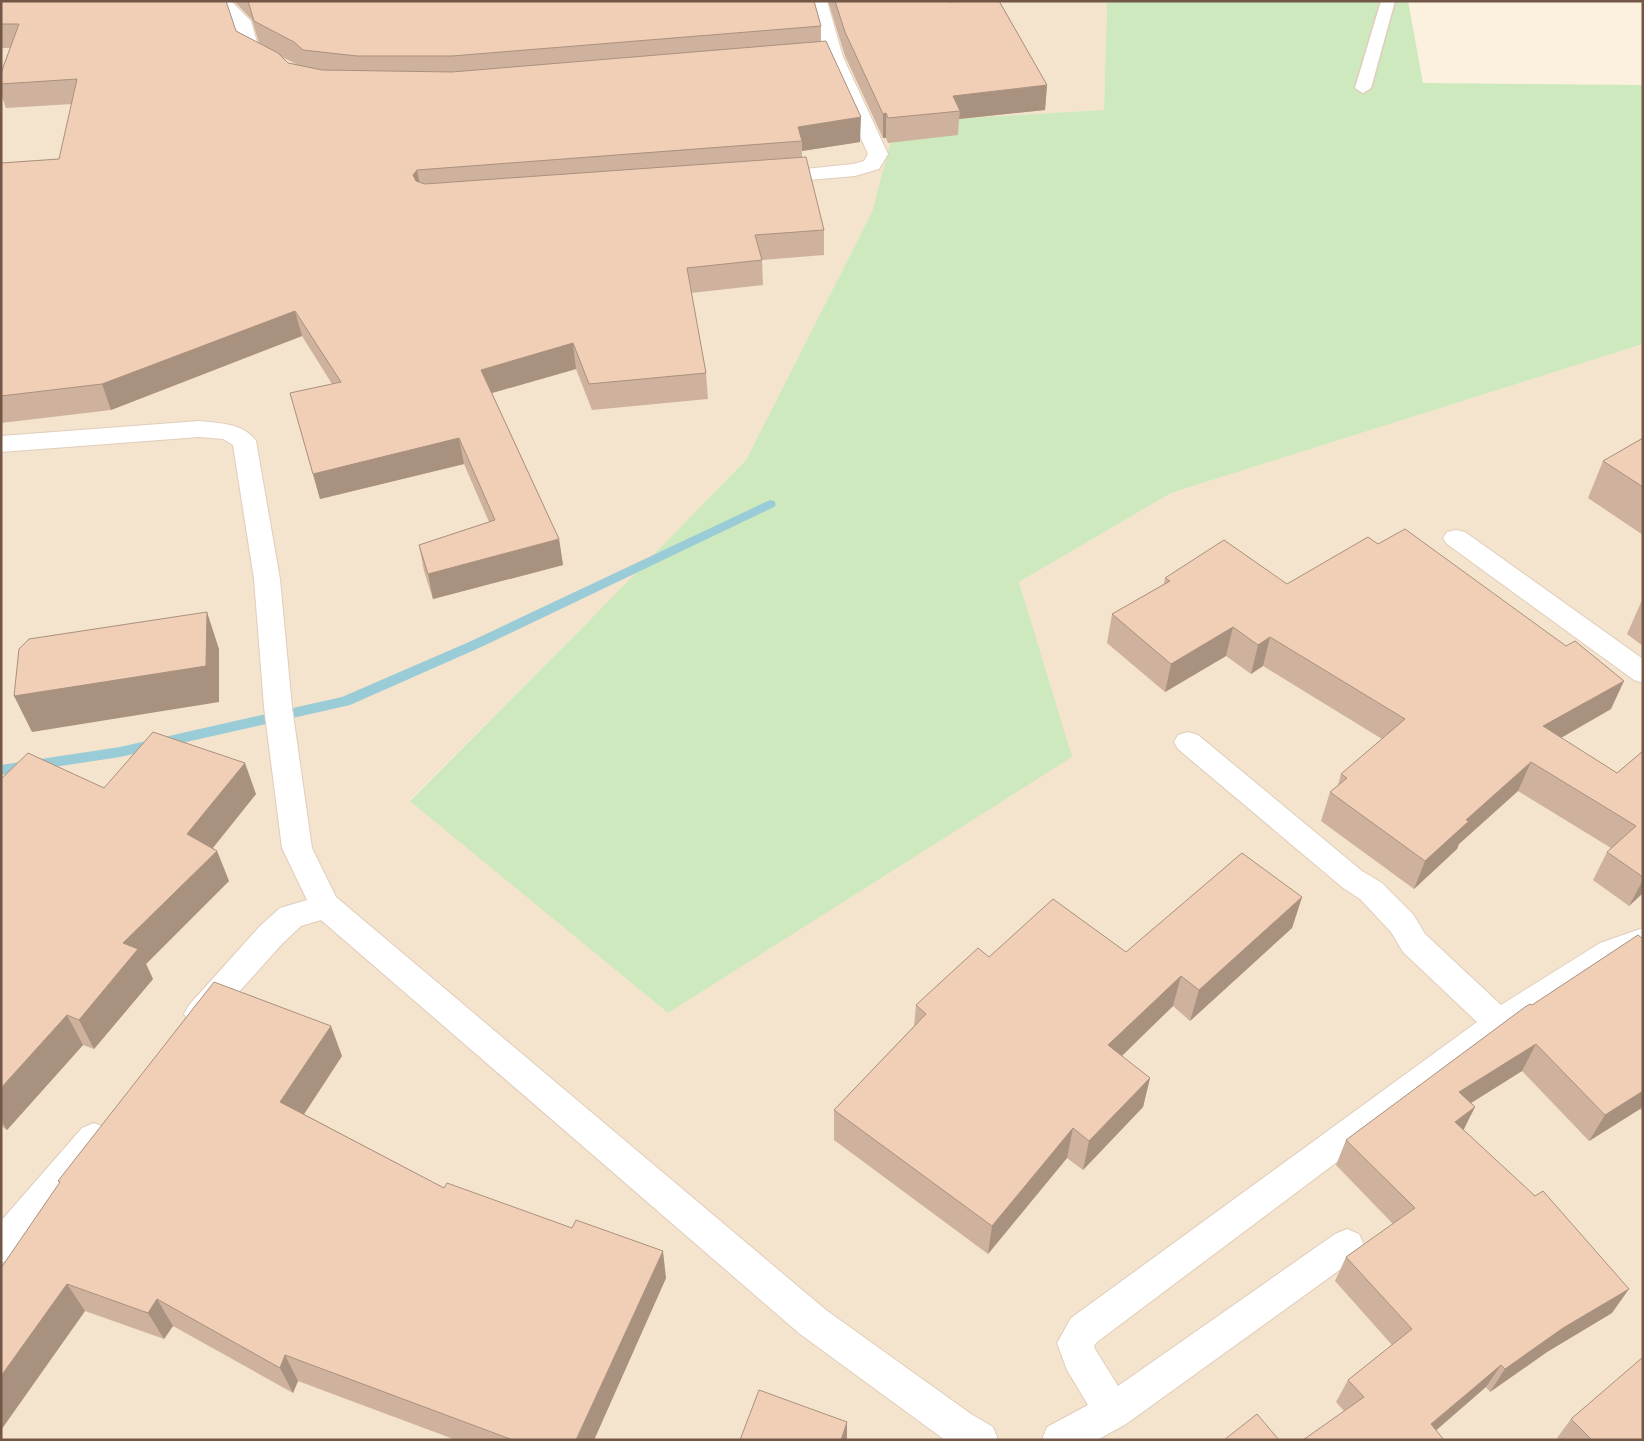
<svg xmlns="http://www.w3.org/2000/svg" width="1644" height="1441" viewBox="0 0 1644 1441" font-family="'Golos Text',sans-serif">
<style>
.residential{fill:#f4e3cd}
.green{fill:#cee9bd}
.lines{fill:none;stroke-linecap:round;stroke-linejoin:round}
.stream{fill:#9accd7;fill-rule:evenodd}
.lane-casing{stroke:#e0cdbb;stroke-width:3}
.street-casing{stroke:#e0cdbb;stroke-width:2}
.lane{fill:#fff;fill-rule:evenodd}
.street{fill:#fff;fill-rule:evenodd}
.wall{fill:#cfb29d;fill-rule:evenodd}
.shaded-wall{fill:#a9917f}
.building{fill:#f1cfb6;stroke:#a9917f}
</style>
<rect width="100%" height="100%" fill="#fcf1de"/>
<path class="residential" d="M1,1h1106l-3,109 -208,12 -24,90 -126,248 -161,165 -175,175 258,213 403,-256 -52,-175 152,-89 472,-149v1096h-1642z"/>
<path class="green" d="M1107,1h301l15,82 220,2v259l-472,149 -152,89 53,175 -404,256 -258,-212 175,-176 161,-165 126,-248 24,-90 208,-12z"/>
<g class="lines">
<path class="stream" d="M770,500l4,1 2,3 -2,3 -295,141 -129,57 -230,52 -119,18v-10l119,-18 222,-50 127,-55z"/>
<defs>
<path id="lane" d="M1381,1h14l-24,87 -8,5 -8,-5z"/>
<path id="street" d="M211,1h20l20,20 7,25 22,15 -2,4h-14l-21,-12 -10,-30z
M809,1h18l16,56 45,97 -9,15 -24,7 -81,7 -7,-2 -3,-4 3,-4 86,-9 11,-3 4,-7 -43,-97z
M199,421c19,2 45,2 57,20l24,138 12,128 20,141 24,49 490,413 145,104 22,13 5,13h-53l-145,-106 -479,-414 -20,6 -19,18 -71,79 -11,4 -11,-4 -5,-9 5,-9 71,-79 20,-18 27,-8 -25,-52 -18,-141 -10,-128 -21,-134 -10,-6 -24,-2 -198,15v-16z
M1456,530l9,2 178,127v24l-9,-3 -187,-136 -4,-6 4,-6z
M1188,732l10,3 164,136 20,12 31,31 12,20 76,71 99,-62 43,-15v25l-21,8 -112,71 -413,310 -3,4 1,3 23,37 217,-152 12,-5 12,5 5,11 -5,11 -233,168 -29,16h-55l5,-13 41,-22 -21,-35 -10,-27 14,-25 406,-296 -74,-70 -12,-20 -31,-33 -18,-12 -164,-138 -4,-7 4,-7z
M94,1123l12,5 5,10 -5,10 -93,110 -12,5v-42l81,-93z"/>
</defs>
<use href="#lane" class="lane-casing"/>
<use href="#street" class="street-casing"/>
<use href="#lane" class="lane"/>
<use href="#street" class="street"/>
</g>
<path class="wall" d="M1,1l235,30 23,12 -7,-23 -18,-19h580l7,25v15l39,101 -58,9v6l22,73v25l-62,5 1,25 -72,8 15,80 2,26 -116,11 -16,-41 -84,24 67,146 4,26 -130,34 -9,-28 -5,-26 70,-23 -25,-58 -144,35 -30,-106 42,-9 -30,-48 -191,74 -110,13v-260l58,-4 13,-55 -66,4 -5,-14v-21l9,-25h-9zM282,57l14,7 -8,-1z
M828,1h114l7,1v-1h61l-10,1 47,83 -2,25 -86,9 -1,16 -70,8 -2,-5h-3l-38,-82z
M1643,438v97l-55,-37 15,-37z
M1165,578l122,6 324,125 -50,29 56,35 26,-22v142l-14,13 -36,-26 14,-28 4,-4 -93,-57 -59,53 -2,5 -43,40 -93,-68 9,-29 8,-7 3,-11 41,-35 -119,-73 -12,8 -25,-18 -61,36 -58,-49 5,-29 52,-30z
M1643,598v48l-16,-12z
M1,779l103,9 152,6 -43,54 4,3 12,30 -83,83 7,15 -59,70 -11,-4 -76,85 -6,-4z
M1302,897l-10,31 -102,93 -17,-15 -51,50 28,22 -7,29 -60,63 -16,-12 -79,96 -154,-114v-30l80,-84 2,-21 73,-48 137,-5z
M1643,939v172l-3,-2 -51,32 -67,-70 -51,32 4,4 -12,22 149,184 -65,39 -57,40 -4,-5 -142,24 -8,-9 12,-22 44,-35 -57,-64 11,-24 47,-33 -57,-59 10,-25 186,-135z
M342,1056l-38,58 140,74 222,90 -72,162h-138l-158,-59 -5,12 -120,-67 -9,13 -79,-28 -84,119 59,-247 -2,-2z
M1571,1419l72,21h-84l-2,-2z"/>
<path class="shaded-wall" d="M1047,85l-2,25 -86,9 1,-8 -7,-15z
M886,113v25h-3v-24z
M861,117l-1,25 -58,9v-10l-4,-14z
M417,170l5,25 -9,-20z
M295,311l7,25 -191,74 -9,-26z
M573,343l3,26 -91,26 -4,-25z
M459,438l5,26 -144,35 -7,-25z
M559,539l4,26 -130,34 -5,-25z
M207,612l12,37v53l-187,30 -18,-36z
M1233,627l-7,29 -61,36 6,-28z
M1270,637l-7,29 -12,8 7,-29z
M1624,681l-13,28 -80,46 12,-29z
M1531,762l-13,29 -59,53 -2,5 -43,40 11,-28 41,-41z
M245,763l11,31 -57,71 -12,-31z
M217,851l12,30 -83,83 7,15 -59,70 -15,-29 44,-77z
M1643,880v13l-14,13z
M1302,897l-10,31 -102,93 9,-31z
M1181,976l-8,30 -72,70 7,-31z
M67,1015l16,30 -76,85 -6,-10v-32z
M331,1026l11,30 -49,75 -13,-29z
M1536,1044l-14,27 -75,47 12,-26z
M1150,1078l-7,29 -60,63 6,-29z
M1643,1091v14l-3,4 -51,32 16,-26z
M1475,1107l-13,26 -7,-11z
M1073,1128l-6,30 -79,96 4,-28z
M663,1251l3,27 -72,162h-18z
M67,1284l18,27 -84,119v-54z
M1629,1289l-17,24 -65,39 -57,40 15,-23 58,-41z
M157,1299l16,27 -9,13 -16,-26z
M285,1355l13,26 -5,12 -13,-25z
M1501,1365l-15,22 -61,53 6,-16z
M847,1422v18h-6z"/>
<path class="building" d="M1,1h225l10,30 42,22 10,10 34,7 130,2 374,-31 35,76 -63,10 4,14 -385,29 -4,5 3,6 9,3 381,-27 18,73 -69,5 7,25 -75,8 19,105 -117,11 -16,-41 -92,27 78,169 -131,35 -9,-29 76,-25 -36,-82 -146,36 -23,-81 51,-11 -46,-71 -193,73 -101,12v-233l58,-4 18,-80 -76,5v-11l18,-49h-18z
M248,1h566l7,25 -369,30h-95l-54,-6 -9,-8 -40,-21z
M835,1h107l11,1 1,-1h45l48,84 -94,11 7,15 -72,7 -2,-5 -3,1 -38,-82z
M1643,438v49l-40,-26z
M1405,529l161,117 9,-5 49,40 -81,45 74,47 26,-22v126l-36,-25 29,-26 -105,-64 -65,58 3,1 -44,40 -95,-69 17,-14 -6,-4 64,-55 -135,-82 -12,8 -25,-18 -62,37 -59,-50 58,-33 -5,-3 59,-38 63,44 81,-47 10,7z
M207,612l-1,54 -192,30 5,-47 10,-10z
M153,732l92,31 -58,71 30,17 -94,92 15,6 -59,71 -12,-5 -66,73v-309l27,-26 76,35z
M1242,853l60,44 -103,93 -18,-14 -73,69 42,33 -61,63 -16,-13 -81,98 -158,-116 92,-96 -10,-9 62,-57 11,9 64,-58 73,53z
M1638,935l5,4v152l-38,24 -69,-71 -77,48 16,15 -20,15 80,74 8,-5 86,98 -66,39 -58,41 -4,-4 -70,59 13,16h-141l61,-43 -16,-17 64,-51 -66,-72 69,-49 -69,-68 179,-133 5,-3 2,1z
M214,982l117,44 -51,76 164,86 3,-5 125,45 4,-8 87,31 -87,189h-63l-228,-85 -5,13 -123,-69 -9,14 -81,-29 -66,92v-108l59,-86 -2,-1z
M1643,1357v83h-51l-21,-21z
M759,1390l88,32 -6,18h-101z
M1257,1414l22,26h-55z"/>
<rect width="1644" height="1441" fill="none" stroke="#725747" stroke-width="5"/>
</svg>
